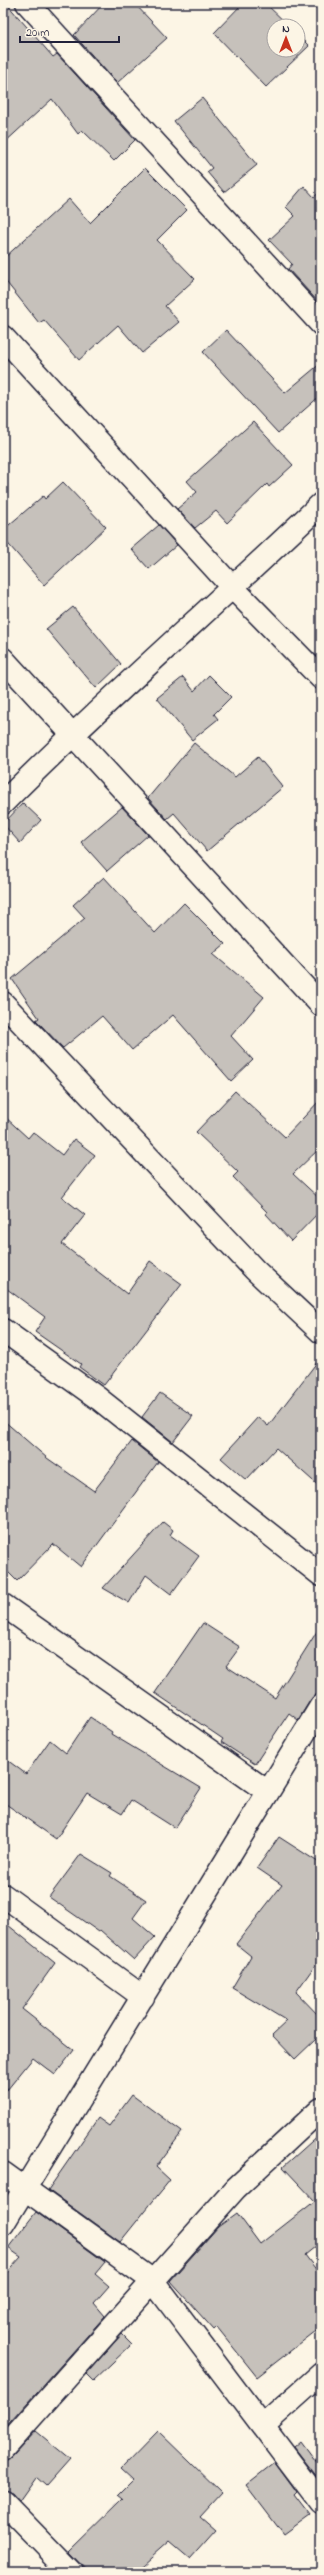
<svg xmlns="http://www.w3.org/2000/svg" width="324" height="2575" viewBox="0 0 324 2575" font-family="'Indie Flower',sans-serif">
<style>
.building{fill:#c6c1bb;stroke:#22223b}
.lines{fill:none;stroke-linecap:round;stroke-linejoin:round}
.minor-casing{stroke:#22223b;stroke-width:25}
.minor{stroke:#fcf5e5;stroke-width:22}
</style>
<rect width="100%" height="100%" fill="#fcf5e5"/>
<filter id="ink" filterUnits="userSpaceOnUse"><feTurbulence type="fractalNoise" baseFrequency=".025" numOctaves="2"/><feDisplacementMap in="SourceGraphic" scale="8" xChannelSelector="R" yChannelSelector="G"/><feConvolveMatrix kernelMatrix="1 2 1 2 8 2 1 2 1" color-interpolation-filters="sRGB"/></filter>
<g filter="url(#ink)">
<path class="building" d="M3,3h3l47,54 4,-3 78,86 -21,21 -32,-31 -4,4 -26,-35 -49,45z
M104,3h30l33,35 -50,45 -43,-48z
M243,3h22l24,23h-15v24h24v-15l11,11 -43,41 -52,-54z
M202,98l55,67 -33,27 -17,-20 5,-4 -38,-47z
M145,168l42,42 -30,30 38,39 -30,27 14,16 -37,31 -24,-28 -39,35 -35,-40 -5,3 -36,-45v-19l66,-60 21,24z
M304,186l10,11 7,-6v114l-33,-36 4,-5 -23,-24 26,-24 -9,-9z
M226,330l59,63 36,-30v32l-43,38 -75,-81z
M253,422l40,43 -24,22 -2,-3 -40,39 -11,-12 -21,17 -18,-19 20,-17 -10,-11z
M63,482l43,45 -62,58 -41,-47v-8l40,-34 2,3z
M159,525l18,20 -28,24 -18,-20z
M73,607l48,57 -25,24 -50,-59z
M209,675l22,22 -17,17 4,5 -26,21 -35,-42 26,-21 11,14z
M194,743l41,34 23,-20 25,30 -76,64 -33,-38 -7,6 -19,-21z
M23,803l18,17 -21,23 -17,-19z
M122,807l26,28 -41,36 -26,-29z
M104,877l51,56 29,-30 41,41 -12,10 51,43 -33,39 22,24 -22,21 -58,-66 -41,35 -30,-34 -39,32 -27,-28 3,-2 -27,-39 73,-61 -12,-13z
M235,1091l50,46 36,-38v48l-28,27 28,26v10l-30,31 -25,-27 1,-2 -34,-35 5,-5 -42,-40z
M3,1115l25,23 5,-6 29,23 12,-16 21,16 -33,42 23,18 -23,29 65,50 23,-33 32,23 -78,101 -25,-18 2,-3 -46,-32 10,-15 -42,-31z
M321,1357v131l-45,-40 -30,32 -25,-22 37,-41 10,9z
M160,1393l33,23 -20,26 -31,-25z
M3,1420l44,38 47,33 38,-50 26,21 -77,105 -28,-23 -36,37 -14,-14z
M163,1522l10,8 -3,5 29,21 -28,38 -25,-19 -17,28 -26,-15z
M203,1623l37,24 -14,19 49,32 46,-73v69l-10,5 -13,21 -9,-7 -34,51 -34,-22 2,-3 -68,-46z
M90,1717l22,15 -1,2 90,54 -26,40 -44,-28 -9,14 -35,-21 -31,46 -53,-37v-45l23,17 24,-34 16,13z
M279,1837l42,27v93l-25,35 25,26v24l-5,-3 -21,20 -23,-24 15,-14 -55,-33 19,-32 -15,-12 46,-59 -25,-17z
M81,1854l31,19 -2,3 36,24 -13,18 22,19 -21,23 -34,-30 -1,2 -50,-35z
M3,1921l52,42 -33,46 52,41 -19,25 -22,-17 -30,37z
M132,2095l50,37 -26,35 14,13 -50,62 -72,-52 50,-72 11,8z
M321,2133v109l-16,13 16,21v51l-64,50 -40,-50 -3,3 -44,-49 48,-54 19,-14 23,31 55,-43 -32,-34z
M36,2212l69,50 -10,12 14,12 -15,17 11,13 -102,114v-153l18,-20 -13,-9z
M122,2334l10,10 -39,37 -7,-7z
M36,2431l34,28 -24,27 -10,-9 -17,24 -7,-8 -9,-3v-29l9,-4z
M158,2431l64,62 -22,24 15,13 -25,28 -20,-17 -35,31h-47l-19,-20 54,-53 -5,-4 15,-15 -12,-11z
M301,2441l20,27v7l-3,3 -24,-31z
M275,2462l22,30 -3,3 16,21 -26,19 -38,-50z"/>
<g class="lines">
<defs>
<path id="minor" d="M27,3l294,321
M3,337l230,251 88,90
M3,659l318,346
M3,803c102,-103 213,-198 318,-299
M3,1003l252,267 66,62
M3,1330l96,69 222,176
M3,1605l265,187
M3,1895l140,102
M3,2173l150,108 168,222
M3,2224l318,-518
M263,2426l58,-52
M3,2449l233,-261 85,-79
M3,2502l68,70"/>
</defs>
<use href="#minor" class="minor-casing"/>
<use href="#minor" class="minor"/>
</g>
</g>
<rect width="324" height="2575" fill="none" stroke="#fcf5e5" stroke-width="16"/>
<rect x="8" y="8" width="308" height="2559" fill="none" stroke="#22223b" stroke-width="1.5" filter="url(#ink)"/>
<g transform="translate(286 38)"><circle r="19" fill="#fcf5e5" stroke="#a5a1a1"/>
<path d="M0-3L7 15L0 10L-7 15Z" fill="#c8321e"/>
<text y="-6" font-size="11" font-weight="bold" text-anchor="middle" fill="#22223b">N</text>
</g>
<path d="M20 36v6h99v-6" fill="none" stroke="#22223b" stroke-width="2"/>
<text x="26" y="36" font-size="12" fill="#22223b" stroke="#fcf5e5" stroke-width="3" paint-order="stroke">20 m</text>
</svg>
